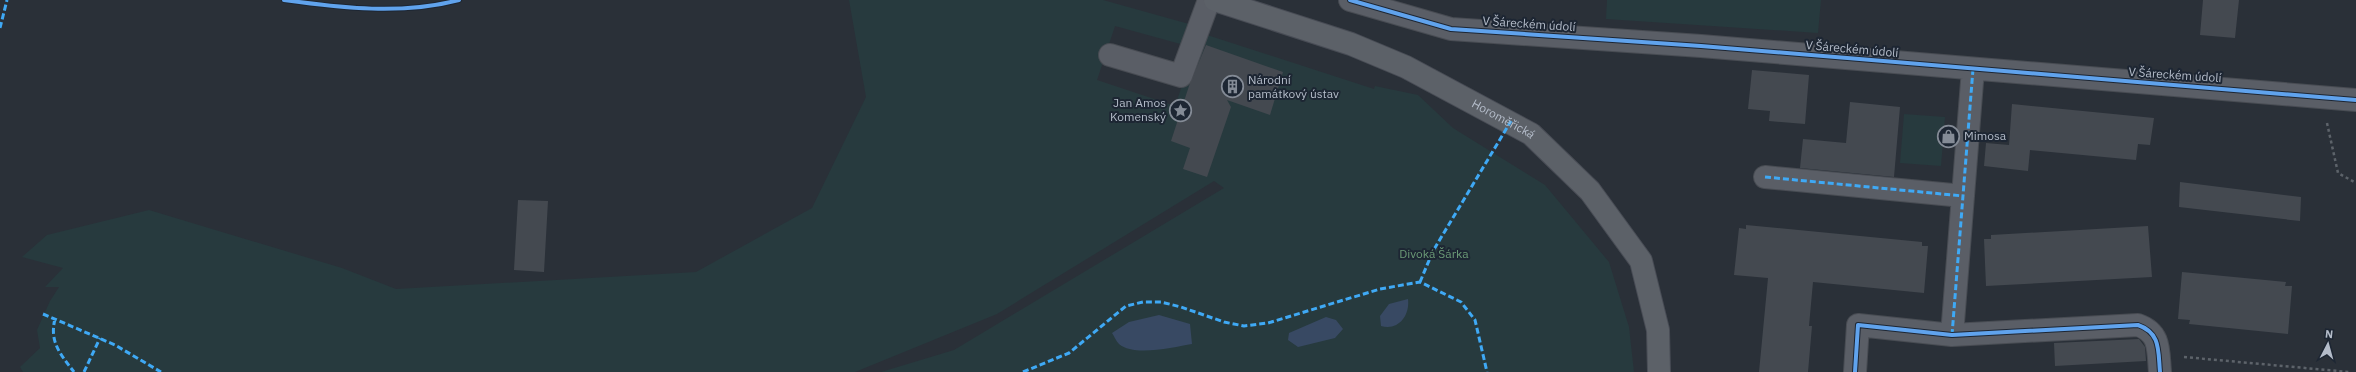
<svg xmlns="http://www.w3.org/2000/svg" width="2356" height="372" viewBox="0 0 2356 372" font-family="'IBM Plex Sans',sans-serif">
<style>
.green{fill:#273a3e;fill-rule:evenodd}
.water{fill:#384963}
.building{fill:#444950}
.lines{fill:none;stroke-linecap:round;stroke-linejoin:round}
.minor-casing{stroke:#484c53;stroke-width:24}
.major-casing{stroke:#484c55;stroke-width:24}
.path{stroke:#5d636a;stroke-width:2.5;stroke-dasharray:3 3;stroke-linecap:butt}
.minor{stroke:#5a5e66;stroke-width:22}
.major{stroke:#5c6168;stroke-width:22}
.quiet{stroke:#3fa9f5;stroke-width:3;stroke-dasharray:6 3;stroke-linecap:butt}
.cycleway-casing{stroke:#1d2633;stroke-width:6}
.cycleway{stroke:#60a3ed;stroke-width:4}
.labels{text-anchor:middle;stroke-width:4;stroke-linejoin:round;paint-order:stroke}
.street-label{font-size:12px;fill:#b4bcc9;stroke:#1d2633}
.poi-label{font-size:12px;fill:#b4bcc9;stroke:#1d2633;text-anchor:start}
.park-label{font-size:12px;fill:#6b9a76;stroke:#1d2633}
</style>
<rect width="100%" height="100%" fill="#2a3038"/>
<path class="green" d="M849,0h254l86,24 15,10 170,55 1,-3 43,9 35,33 92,57 64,77 20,65 5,45h-753l73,-22 270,-162 -10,-7 -217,133 -142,58h-832l-3,-5 20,-19 -3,-18 13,-29 9,-14h-14l18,-19 -41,-11 25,-22 102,-25 193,58 54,21 300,-17 116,-64 54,-111zM1115,26l80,22 -20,58 -78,-26z
M1607,0h214l-3,33 -212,-14z
M1904,114l41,3 -4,49 -41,-3z"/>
<path class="water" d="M1408,299c2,16 -9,32 -27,27l-1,-10 9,-12z
M1159,315l31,9 2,20c-18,3 -58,13 -73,0 -3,-3 -5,-8 -7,-11l17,-11z
M1326,317l10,3 7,9 -8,9 -37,9 -10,-7 1,-7z"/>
<path class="building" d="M2203,0h36l-4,38 -35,-3z
M1206,45l77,27 -13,43 -43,-15 4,7 -24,70 -24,-8 7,-21 -19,-7 18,-55z
M1752,70l57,5 -4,49 -36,-3 1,-10 -22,-2z
M1850,102l50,5 -6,70 -94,-9 3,-29 43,4z
M2012,104l142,14 -4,27 -12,-1 -2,16 -106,-10 -2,21 -44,-5 2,-23 23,2z
M2180,182l121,15 -1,24 -121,-14z
M518,200l30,1 -4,71 -30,-2z
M1746,225l176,17v4h6l-4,47 -111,-11 -4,44h3l-4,46h-49l9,-94 -34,-3 5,-47 7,1z
M2148,226l4,51 -166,9 -2,-47h7v-4z
M2182,272l104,10 -1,4h7l-4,48 -99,-10 1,-4 -12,-1z
M2139,339l6,8 1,14 -91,5 -1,-23z"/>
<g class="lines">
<defs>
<path id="minor" d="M1350,0l101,29 250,17 655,54
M1110,55l71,21 28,-76
M1765,177l198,19
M1952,335l21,-266
M1855,372l3,-47 94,10 186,-10c23,8 20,26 22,47"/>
<g id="major">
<path id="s1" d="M1215,0l136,44 55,23 125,67 59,57 51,70 17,69 1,42"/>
</g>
</defs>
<use href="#minor" class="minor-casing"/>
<use href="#major" class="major-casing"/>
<path class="path" d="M2327,123l11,50 18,10
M2184,357l165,15"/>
<use href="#minor" class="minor"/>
<use href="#major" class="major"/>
<path class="quiet" d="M0,28l7,-28
M1765,177l198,19
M1420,282l13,-31 78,-130
M43,314l72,31 46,27
M55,319c-6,23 6,36 19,53
M1952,335l21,-266
M84,372l16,-34
M1023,372l46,-19 57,-47 17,-4h18l20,5 43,15 20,4 24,-3 112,-34 40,-7 41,20 14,18 12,52"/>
<defs>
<path id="cycleway" d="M284,0c58,8 118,15 175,0
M1350,0l101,29 250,17 655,54
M1855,372l3,-47 94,10 186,-10c23,8 20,26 22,47"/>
</defs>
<use href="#cycleway" class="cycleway-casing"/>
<use href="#cycleway" class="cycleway"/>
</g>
<defs>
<symbol id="building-ring" viewBox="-11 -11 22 22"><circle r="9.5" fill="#1d2633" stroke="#848b96" stroke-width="1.5"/><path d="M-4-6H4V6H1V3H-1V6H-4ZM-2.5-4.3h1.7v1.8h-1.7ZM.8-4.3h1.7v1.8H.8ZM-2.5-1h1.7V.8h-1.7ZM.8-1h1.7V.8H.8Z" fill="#848b96"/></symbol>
<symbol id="sight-ring" viewBox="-11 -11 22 22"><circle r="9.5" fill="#1d2633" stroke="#848b96" stroke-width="1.5"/><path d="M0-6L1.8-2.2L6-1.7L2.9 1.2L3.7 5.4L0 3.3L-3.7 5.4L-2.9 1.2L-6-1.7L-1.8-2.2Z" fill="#848b96"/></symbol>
<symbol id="shop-ring" viewBox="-11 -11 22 22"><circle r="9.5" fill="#1d2633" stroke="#848b96" stroke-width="1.5"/><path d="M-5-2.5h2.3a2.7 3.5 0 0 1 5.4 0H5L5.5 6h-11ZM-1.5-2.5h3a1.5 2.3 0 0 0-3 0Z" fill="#848b96"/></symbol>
</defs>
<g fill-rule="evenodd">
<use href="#building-ring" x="1220" y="74" width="25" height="25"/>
<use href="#sight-ring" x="1168" y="98" width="25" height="25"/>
<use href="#shop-ring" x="1936" y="124" width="25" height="25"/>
</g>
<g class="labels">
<g class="street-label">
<text transform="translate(1529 24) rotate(4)" y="4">V Šáreckém údolí</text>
<text transform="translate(1852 49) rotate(5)" y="4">V Šáreckém údolí</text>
<text transform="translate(2175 75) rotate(4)" y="4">V Šáreckém údolí</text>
<text dy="4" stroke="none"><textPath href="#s1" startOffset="313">Horoměřická</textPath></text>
</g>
<g class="poi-label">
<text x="1248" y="84">Národní<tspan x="1248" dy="14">památkový ústav</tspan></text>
<text x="1166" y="107" text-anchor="end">Jan Amos<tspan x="1166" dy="14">Komenský</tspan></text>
<text x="1964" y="140">Mimosa</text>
</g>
<g class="park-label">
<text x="1434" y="258">Divoká Šárka</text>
</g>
</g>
<g transform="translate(2328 344) rotate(6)" stroke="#1d2633" stroke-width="3" paint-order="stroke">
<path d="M0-3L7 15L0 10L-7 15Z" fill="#b4bcc9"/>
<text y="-6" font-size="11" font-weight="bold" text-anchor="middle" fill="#b4bcc9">N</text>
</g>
</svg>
